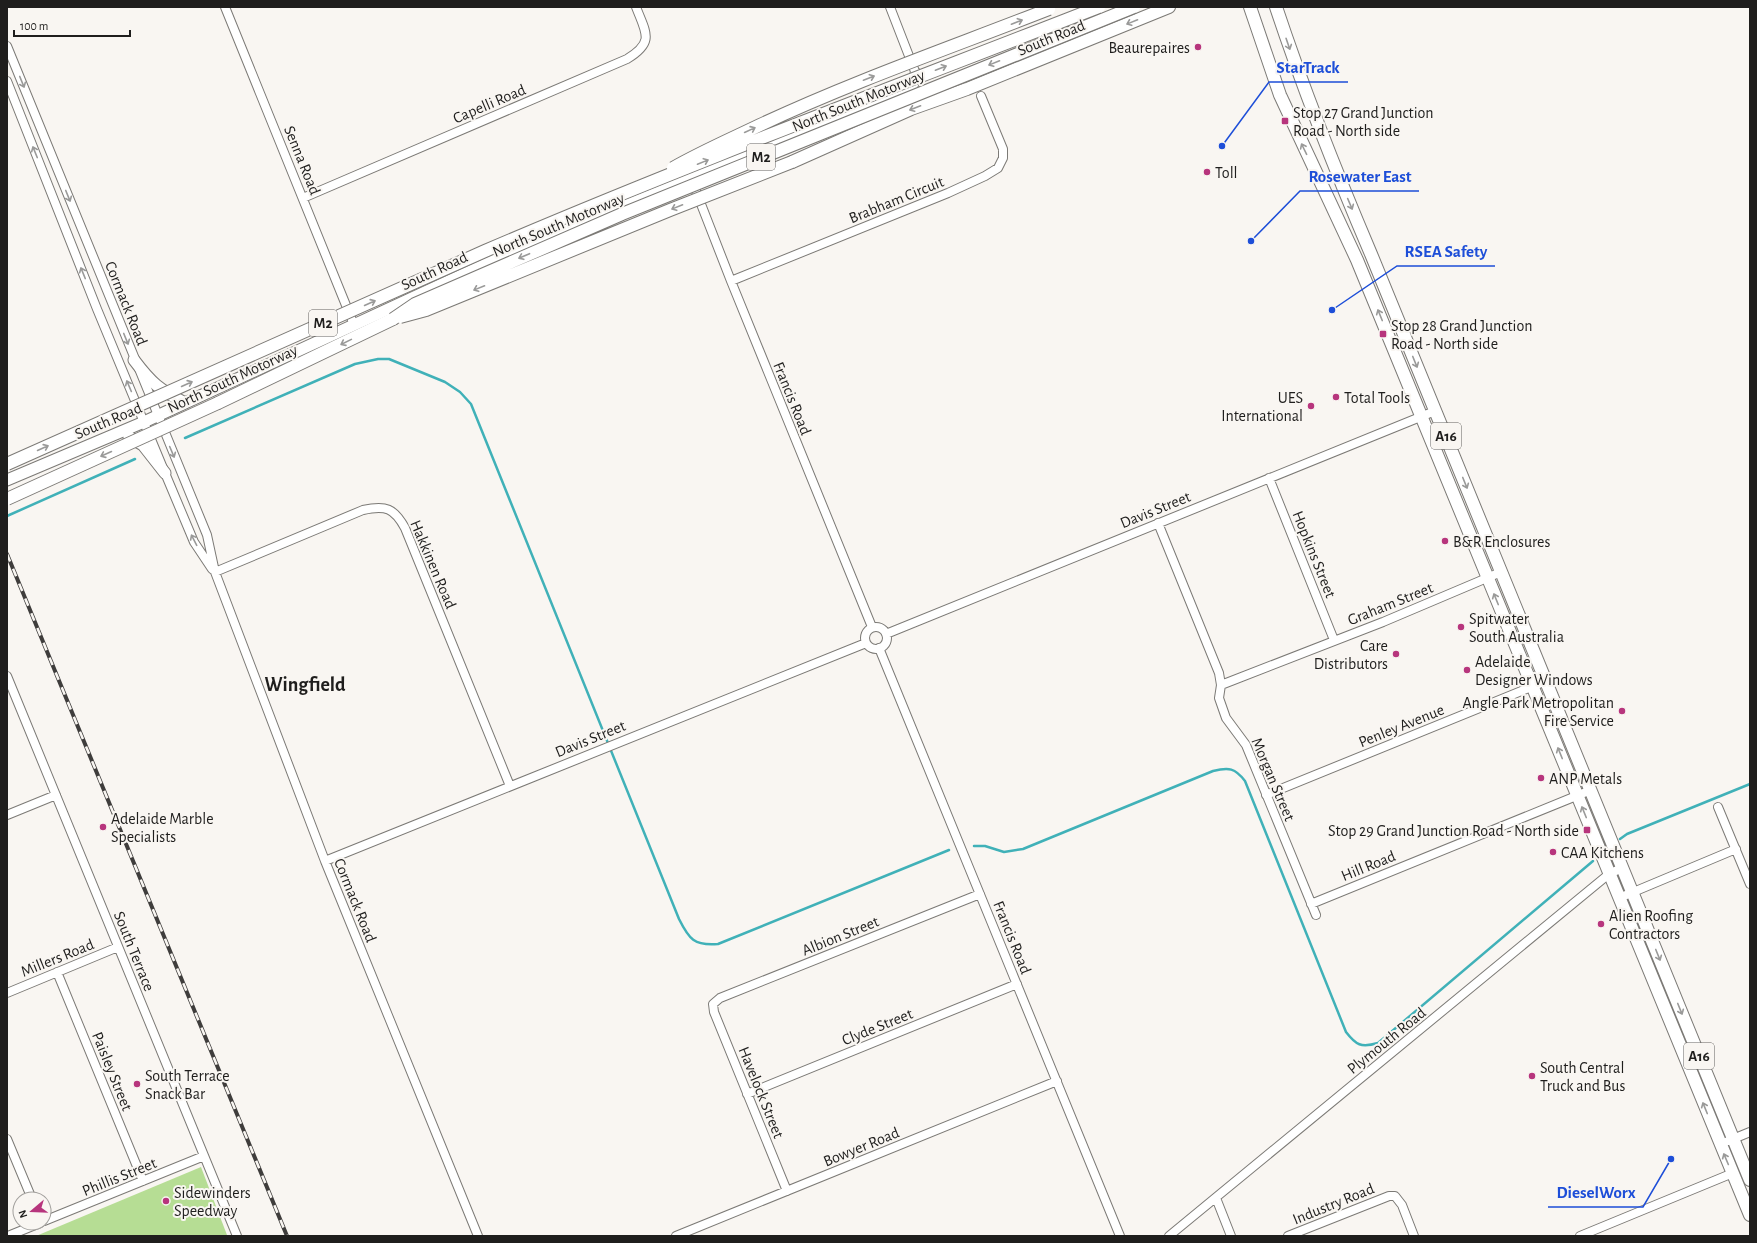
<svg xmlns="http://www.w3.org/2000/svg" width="1757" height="1243" viewBox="0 0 1757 1243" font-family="'Alegreya Sans',sans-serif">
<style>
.green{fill:#b6dd94}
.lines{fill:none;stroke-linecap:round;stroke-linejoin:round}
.stream{stroke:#40b1b8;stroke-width:2.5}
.minor-casing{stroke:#7c7a76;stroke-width:10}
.major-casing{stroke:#7c7a76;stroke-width:13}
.highway-casing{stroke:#7c7a76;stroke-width:14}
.minor{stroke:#fff;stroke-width:8}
.major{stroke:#fff;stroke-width:11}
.highway{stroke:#fff;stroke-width:12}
.rail-casing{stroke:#3f3d3c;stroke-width:4}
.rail{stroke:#f9f6f2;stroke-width:2.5;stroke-dasharray:8;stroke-linecap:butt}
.highway-bridge-casing{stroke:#7c7a76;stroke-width:14;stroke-linecap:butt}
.highway-bridge{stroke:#fff;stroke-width:12}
.oneway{stroke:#9a9a99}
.poi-dot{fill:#b7357d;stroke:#f9f6f2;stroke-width:1.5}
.labels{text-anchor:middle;stroke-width:4;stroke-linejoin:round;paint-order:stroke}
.shield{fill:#f9f6f2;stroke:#605f5d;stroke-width:1}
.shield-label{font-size:15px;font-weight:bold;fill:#1f1e1d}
.street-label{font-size:16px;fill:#1f1e1d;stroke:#f9f6f2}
.poi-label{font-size:16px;fill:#1f1e1d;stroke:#f9f6f2;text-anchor:start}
.district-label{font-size:20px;font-weight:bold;fill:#1f1e1d;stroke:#f9f6f2}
.leader{fill:none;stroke:#1d4ed8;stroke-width:1.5}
.callout-dot{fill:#1d4ed8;stroke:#f9f6f2;stroke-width:1.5}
.callout-label{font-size:17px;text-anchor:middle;font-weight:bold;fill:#1d4ed8;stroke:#f9f6f2;stroke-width:4;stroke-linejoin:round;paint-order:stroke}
</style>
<rect width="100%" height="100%" fill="#f9f6f2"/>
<path class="green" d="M201,1167l26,68 -2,1h-189z"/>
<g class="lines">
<path class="stream" d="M185,438l170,-74 23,-5h11l56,23 15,10 11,12 208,515c10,20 15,27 39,25l231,-94
M7,516l128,-57
M1620,839l7,-5 123,-50
M974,846h11l19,6 19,-3 190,-78c16,-4 22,-3 32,10l101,251c10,13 15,16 32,11l215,-182"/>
<defs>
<path id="minor" d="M225,7l129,318
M890,7l26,67
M7,46l200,489 8,37 110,289 153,375
M7,81l90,228 68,164 29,69 18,27
M692,181l39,100 141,346
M303,198l324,-139c28,-17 19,-26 9,-52
M731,281l217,-88 37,-17 13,-8 5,-10v-9l-22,-53
M1269,478l65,162
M1158,523l61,150 2,12 -2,13 7,20 20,27 70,170
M215,572l148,-62c23,-5 31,-2 42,18l105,258
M865 638a11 11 0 1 1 22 0a11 11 0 1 1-22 0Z
M886,634l549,-223
M879,648l241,588
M7,676l230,560
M1221,685l162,-63 118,-50
M1266,795l280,-114
M1718,807l32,77
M7,815l49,-20
M325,861l541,-218
M1619,898l117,-49
M1311,904l280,-114
M57,972l86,209
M7,993l111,-46
M747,1094l270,-110
M7,1139l25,60
M1728,1141l22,-9
M787,1191l-73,-179 -1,-8 7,-6 260,-104
M1216,1198l15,38
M44,1221l160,-65
M8,1236l32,-13
M676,1236l381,-155
M1169,1236l440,-362 13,-6
M1288,1236l101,-40h6l7,9 12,31
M1580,1236l153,-63"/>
<path id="major" d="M134,360c18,24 25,29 51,43
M129,437l14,8 22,28
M7,480l137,-58 374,-173 386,-157 8,-6 4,-12"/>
<path id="highway" d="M1250,7l30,88 77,165 393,955
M1276,7c28,84 60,165 95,247l379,926
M792,162l119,-53 56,-20 202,-82
M218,403l175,-84"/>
</defs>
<use href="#minor" class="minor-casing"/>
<use href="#major" class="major-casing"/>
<use href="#highway" class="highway-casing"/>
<use href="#minor" class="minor"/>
<use href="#major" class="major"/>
<use href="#highway" class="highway"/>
<defs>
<path id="rail" d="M7,554l280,682"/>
</defs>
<use href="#rail" class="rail-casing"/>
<use href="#rail" class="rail"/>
<defs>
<path id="highway-bridge" d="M673,168c28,-16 58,-29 87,-43 94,-44 192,-78 289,-116
M400,317l26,-7 244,-100 122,-48
M393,319l22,-15 207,-90 512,-207
M7,464c159,-71 318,-143 478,-213 203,-87 409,-164 614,-244
M7,499l211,-96"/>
</defs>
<use href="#highway-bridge" class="highway-bridge-casing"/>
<use href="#highway-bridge" class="highway-bridge"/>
</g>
<defs><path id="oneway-shaft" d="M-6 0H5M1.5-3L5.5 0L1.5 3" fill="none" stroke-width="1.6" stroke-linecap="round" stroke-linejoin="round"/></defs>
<g class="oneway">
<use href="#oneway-shaft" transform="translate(1017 22) rotate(-21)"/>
<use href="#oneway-shaft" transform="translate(1132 22) rotate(158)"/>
<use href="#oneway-shaft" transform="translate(1288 44) rotate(71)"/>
<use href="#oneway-shaft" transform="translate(994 63) rotate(158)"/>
<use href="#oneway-shaft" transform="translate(941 68) rotate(-21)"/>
<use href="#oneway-shaft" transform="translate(869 78) rotate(-21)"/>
<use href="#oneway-shaft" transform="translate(22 82) rotate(68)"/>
<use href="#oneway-shaft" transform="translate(915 108) rotate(159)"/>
<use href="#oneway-shaft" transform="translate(750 130) rotate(-25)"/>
<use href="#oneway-shaft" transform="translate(1304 149) rotate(-116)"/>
<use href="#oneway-shaft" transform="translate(35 152) rotate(-112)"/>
<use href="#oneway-shaft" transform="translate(703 162) rotate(-22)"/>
<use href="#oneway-shaft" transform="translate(68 196) rotate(68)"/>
<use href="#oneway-shaft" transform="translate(1350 204) rotate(67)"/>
<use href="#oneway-shaft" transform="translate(677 207) rotate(158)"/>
<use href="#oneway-shaft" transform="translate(524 256) rotate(157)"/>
<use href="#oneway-shaft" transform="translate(83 273) rotate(-112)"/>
<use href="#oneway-shaft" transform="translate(479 288) rotate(158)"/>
<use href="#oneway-shaft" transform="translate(370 303) rotate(-24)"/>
<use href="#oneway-shaft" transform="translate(1380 315) rotate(-112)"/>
<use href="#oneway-shaft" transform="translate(126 339) rotate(68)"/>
<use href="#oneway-shaft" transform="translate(346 342) rotate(154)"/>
<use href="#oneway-shaft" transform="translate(1415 362) rotate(68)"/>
<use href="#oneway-shaft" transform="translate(187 384) rotate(-24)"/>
<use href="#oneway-shaft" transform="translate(129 386) rotate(-113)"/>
<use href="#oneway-shaft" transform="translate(43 448) rotate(-24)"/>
<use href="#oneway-shaft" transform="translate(172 452) rotate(67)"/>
<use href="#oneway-shaft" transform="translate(106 454) rotate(156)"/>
<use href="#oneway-shaft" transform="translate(1465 483) rotate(68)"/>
<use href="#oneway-shaft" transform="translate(194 540) rotate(-117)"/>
<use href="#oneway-shaft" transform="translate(1496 599) rotate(-112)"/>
<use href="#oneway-shaft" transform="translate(1560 753) rotate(-112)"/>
<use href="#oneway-shaft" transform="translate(1584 812) rotate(-112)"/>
<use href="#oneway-shaft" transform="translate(1658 955) rotate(68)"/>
<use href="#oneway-shaft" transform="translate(1680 1009) rotate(68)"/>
<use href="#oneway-shaft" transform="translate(1705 1108) rotate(-112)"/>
<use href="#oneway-shaft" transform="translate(1726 1159) rotate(-113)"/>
</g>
<g class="poi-dot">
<circle cx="1198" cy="47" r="4"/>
<rect x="1281" y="117" width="8" height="8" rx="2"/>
<circle cx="1207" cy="172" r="4"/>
<rect x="1379" y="330" width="8" height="8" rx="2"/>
<circle cx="1336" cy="397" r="4"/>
<circle cx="1311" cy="406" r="4"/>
<circle cx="1445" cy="541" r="4"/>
<circle cx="1461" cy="627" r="4"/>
<circle cx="1396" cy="654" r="4"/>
<circle cx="1467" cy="670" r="4"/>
<circle cx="1622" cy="711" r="4"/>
<circle cx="1541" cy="778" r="4"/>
<circle cx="103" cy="827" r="4"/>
<rect x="1583" y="826" width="8" height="8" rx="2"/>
<circle cx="1553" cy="852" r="4"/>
<circle cx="1601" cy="924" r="4"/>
<circle cx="1532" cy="1076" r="4"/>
<circle cx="137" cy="1084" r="4"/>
<circle cx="166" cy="1201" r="4"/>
</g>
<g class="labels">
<g class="shield">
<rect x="747" y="144" width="28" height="26" rx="3"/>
<rect x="309" y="310" width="28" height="26" rx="3"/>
<rect x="1431" y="423" width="30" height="26" rx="3"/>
<rect x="1684" y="1043" width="30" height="26" rx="3"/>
</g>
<g class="shield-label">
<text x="761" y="162">M2</text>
<text x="323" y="328">M2</text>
<text x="1446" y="441">A16</text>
<text x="1699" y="1061">A16</text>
</g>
<g class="street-label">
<text transform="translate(1051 37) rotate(-22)" y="6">South Road</text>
<text transform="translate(858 100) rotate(-22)" y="6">North South Motorway</text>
<text transform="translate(489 103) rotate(-23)" y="6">Capelli Road</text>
<text transform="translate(303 160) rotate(68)" y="6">Senna Road</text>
<text transform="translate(896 199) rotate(-22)" y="6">Brabham Circuit</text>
<text transform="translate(558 224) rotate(-23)" y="6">North South Motorway</text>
<text transform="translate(434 270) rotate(-25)" y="6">South Road</text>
<text transform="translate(127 303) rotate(68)" y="6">Cormack Road</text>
<text transform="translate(232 378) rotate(-25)" y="6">North South Motorway</text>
<text transform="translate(793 398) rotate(68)" y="6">Francis Road</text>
<text transform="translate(108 420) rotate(-23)" y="6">South Road</text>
<text transform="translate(1155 509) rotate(-22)" y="6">Davis Street</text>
<text transform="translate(1315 554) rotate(68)" y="6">Hopkins Street</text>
<text transform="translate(434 564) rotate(67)" y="6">Hakkinen Road</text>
<text transform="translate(1390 603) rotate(-22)" y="6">Graham Street</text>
<text transform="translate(1401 725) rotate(-22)" y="6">Penley Avenue</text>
<text transform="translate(590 738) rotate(-22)" y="6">Davis Street</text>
<text transform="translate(1274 779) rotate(67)" y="6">Morgan Street</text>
<text transform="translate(1368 865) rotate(-22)" y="6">Hill Road</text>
<text transform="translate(356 900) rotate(68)" y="6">Cormack Road</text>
<text transform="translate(840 935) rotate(-22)" y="6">Albion Street</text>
<text transform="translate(1013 937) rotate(68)" y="6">Francis Road</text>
<text transform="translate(135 951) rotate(68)" y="6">South Terrace</text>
<text transform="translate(57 957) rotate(-22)" y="6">Millers Road</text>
<text transform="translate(877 1026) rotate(-22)" y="6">Clyde Street</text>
<text transform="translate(1386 1040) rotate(-39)" y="6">Plymouth Road</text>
<text transform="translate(113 1071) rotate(68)" y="6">Paisley Street</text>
<text transform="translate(762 1092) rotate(68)" y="6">Havelock Street</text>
<text transform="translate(861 1146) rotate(-22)" y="6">Bowyer Road</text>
<text transform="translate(119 1176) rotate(-22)" y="6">Phillis Street</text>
<text transform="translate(1333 1203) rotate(-22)" y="6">Industry Road</text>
</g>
<g class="poi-label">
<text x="1190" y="53" text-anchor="end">Beaurepaires</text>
<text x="1293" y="118">Stop 27 Grand Junction<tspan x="1293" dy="18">Road - North side</tspan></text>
<text x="1215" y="178">Toll</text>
<text x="1391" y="331">Stop 28 Grand Junction<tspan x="1391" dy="18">Road - North side</tspan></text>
<text x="1303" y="403" text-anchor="end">UES<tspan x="1303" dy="18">International</tspan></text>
<text x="1344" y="403">Total Tools</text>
<text x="1453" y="547">B&amp;R Enclosures</text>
<text x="1469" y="624">Spitwater<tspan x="1469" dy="18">South Australia</tspan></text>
<text x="1388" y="651" text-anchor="end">Care<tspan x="1388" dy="18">Distributors</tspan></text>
<text x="1475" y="667">Adelaide<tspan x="1475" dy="18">Designer Windows</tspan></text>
<text x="1614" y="708" text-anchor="end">Angle Park Metropolitan<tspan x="1614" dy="18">Fire Service</tspan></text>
<text x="1549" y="784">ANP Metals</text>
<text x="111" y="824">Adelaide Marble<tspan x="111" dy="18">Specialists</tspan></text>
<text x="1579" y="836" text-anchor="end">Stop 29 Grand Junction Road - North side</text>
<text x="1561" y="858">CAA Kitchens</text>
<text x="1609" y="921">Alien Roofing<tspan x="1609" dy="18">Contractors</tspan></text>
<text x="1540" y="1073">South Central<tspan x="1540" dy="18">Truck and Bus</tspan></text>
<text x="145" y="1081">South Terrace<tspan x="145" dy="18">Snack Bar</tspan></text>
<text x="174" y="1198">Sidewinders<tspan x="174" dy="18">Speedway</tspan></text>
</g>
<g class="district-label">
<text x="305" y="691">Wingfield</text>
</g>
</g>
<path class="leader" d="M1222 146L1269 82H1348M1251 241L1300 191H1419M1332 310L1397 266H1495M1671 1159L1643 1207H1548"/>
<g class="callout-dot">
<circle cx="1222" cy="146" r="4"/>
<circle cx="1251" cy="241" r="4"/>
<circle cx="1332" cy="310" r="4"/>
<circle cx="1671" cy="1159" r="4"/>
</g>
<g class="callout-label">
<text x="1308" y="73">StarTrack</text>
<text x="1360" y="182">Rosewater East</text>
<text x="1446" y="257">RSEA Safety</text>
<text x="1596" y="1198">DieselWorx</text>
</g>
<rect width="1757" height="1243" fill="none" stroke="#1f1e1d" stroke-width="16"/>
<g transform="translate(32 1211) rotate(251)"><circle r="19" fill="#f9f6f2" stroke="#a2a09d"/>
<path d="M0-3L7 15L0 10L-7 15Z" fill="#b7357d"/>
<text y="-6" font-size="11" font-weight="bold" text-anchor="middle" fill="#1f1e1d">N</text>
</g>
<path d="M14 30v6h116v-6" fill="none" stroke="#1f1e1d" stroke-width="2"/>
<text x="20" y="30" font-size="12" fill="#1f1e1d" stroke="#f9f6f2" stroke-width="3" paint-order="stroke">100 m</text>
</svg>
